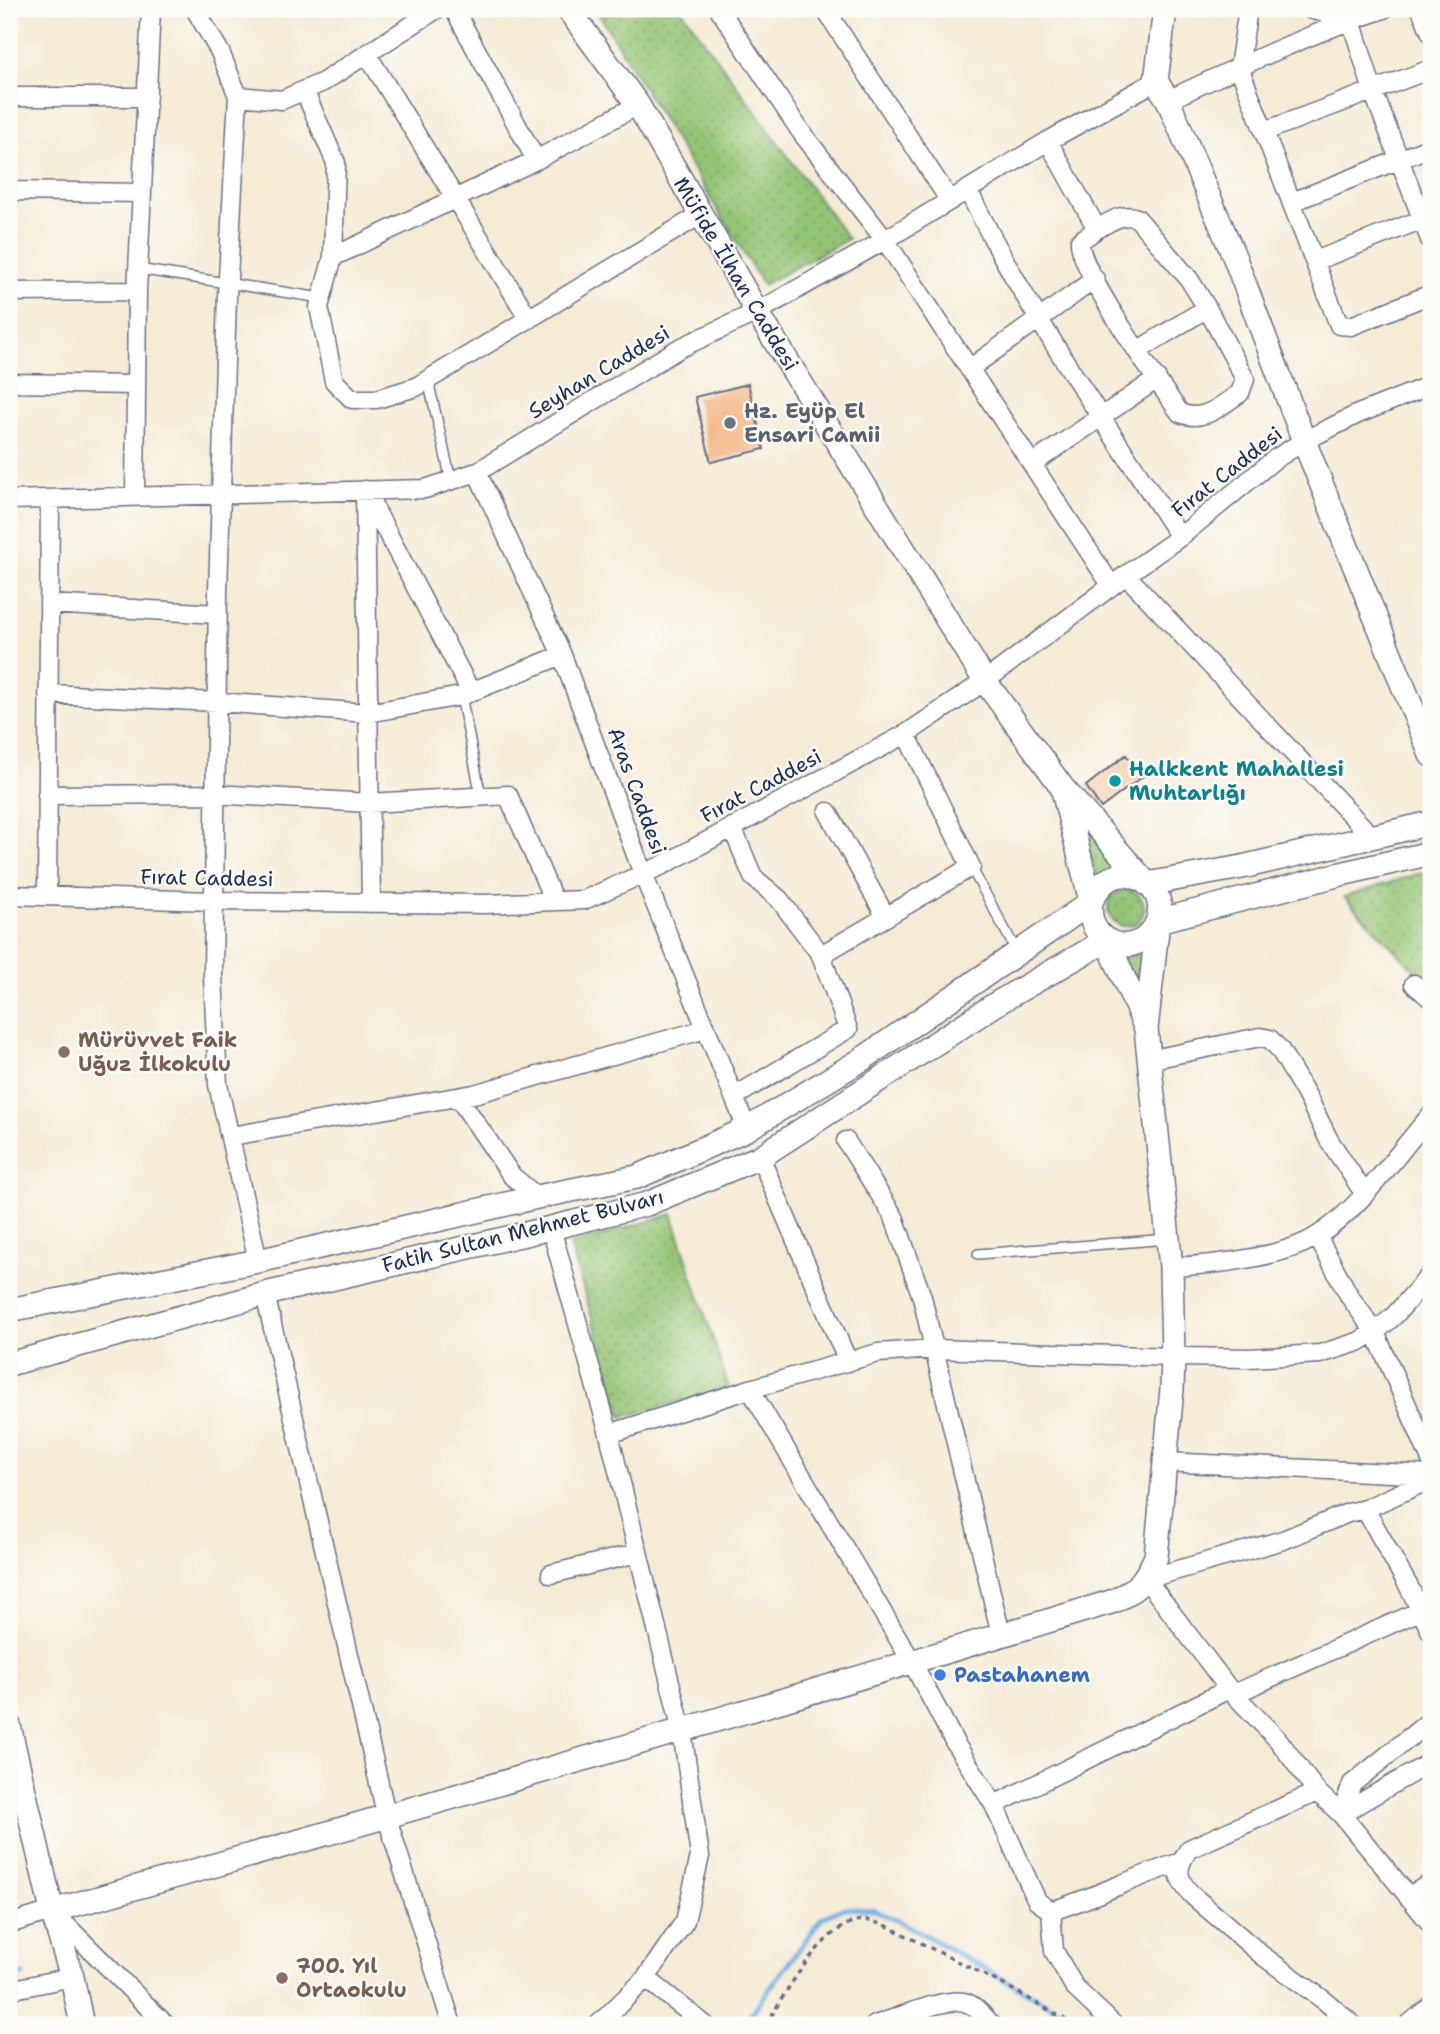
<svg xmlns="http://www.w3.org/2000/svg" width="1440" height="2034" viewBox="0 0 1440 2034" font-family="'Shantell Sans',sans-serif">
<style>
.green{fill:url(#green-dots);stroke:#587a69;stroke-width:2}
.lines{fill:none;stroke-linecap:round;stroke-linejoin:round}
.stream{stroke:#71aee3;stroke-width:5}
.building{fill:#f2ae77}
.service-casing{stroke:#677087;stroke-width:12}
.minor-casing{stroke:#677087;stroke-width:21}
.tertiary-casing{stroke:#677087;stroke-width:26}
.path{stroke:#677087;stroke-width:3.5;stroke-dasharray:5 5;stroke-linecap:butt}
.service{stroke:#fff;stroke-width:9}
.minor{stroke:#fff;stroke-width:18}
.tertiary{stroke:#fff;stroke-width:23}
.worship-dot{fill:#6b7280;stroke:#fdfcf7;stroke-width:2.5}
.culture-dot{fill:#0f9aa8;stroke:#fdfcf7;stroke-width:2.5}
.education-dot{fill:#8d6e63;stroke:#fdfcf7;stroke-width:2.5}
.shop-dot{fill:#3f7fe0;stroke:#fdfcf7;stroke-width:2.5}
.labels{text-anchor:middle;stroke-width:5;stroke-linejoin:round;paint-order:stroke}
.street-label{font-size:21px;fill:#1b2f5e;stroke:#fdfcf7}
.worship-label{font-size:21px;font-weight:bold;fill:#5b616d;stroke:#fdfcf7;text-anchor:start}
.culture-label{font-size:21px;font-weight:bold;fill:#0d838f;stroke:#fdfcf7;text-anchor:start}
.education-label{font-size:21px;font-weight:bold;fill:#785e54;stroke:#fdfcf7;text-anchor:start}
.shop-label{font-size:21px;font-weight:bold;fill:#366cbe;stroke:#fdfcf7;text-anchor:start}
</style>
<defs>
<pattern id="green-dots" width="8" height="8" patternUnits="userSpaceOnUse" patternTransform="scale(1.75)"><rect width="8" height="8" fill="#94c474"/><path d="M2 2h.1M6 6h.1" fill="none" stroke="#78a062" stroke-width="1.8" stroke-linecap="round"/></pattern>
</defs>
<rect width="100%" height="100%" fill="#fdfcf7"/>
<filter id="ink" filterUnits="userSpaceOnUse"><feTurbulence type="fractalNoise" baseFrequency=".0143" numOctaves="2"/><feDisplacementMap in="SourceGraphic" scale="14" xChannelSelector="R" yChannelSelector="G"/><feConvolveMatrix kernelMatrix="1 2 1 2 8 2 1 2 1" color-interpolation-filters="sRGB"/></filter>
<filter id="wash" filterUnits="userSpaceOnUse"><feTurbulence type="fractalNoise" baseFrequency=".00686" numOctaves="4" result="noise"/><feDisplacementMap in="SourceGraphic" scale="28" xChannelSelector="R" yChannelSelector="G"/><feGaussianBlur stdDeviation="1.57" result="paint"/><feColorMatrix in="noise" values="0 0 0 0 0 0 0 0 0 0 0 0 0 0 0 0 0 1.4 0 .05"/><feComposite in="paint" operator="in"/></filter>
<g filter="url(#wash)">
<rect width="100%" height="100%" fill="#f5ead4"/>
<path class="green" d="M596,9h85l167,230 -85,46z
M1075,810l42,57 -19,11z
M1424,872l7,8v108l-87,-91z
M1108 908a18 18 0 1 1 36 0a18 18 0 1 1-36 0Z
M1145,954l-1,57 -23,-54z
M672,1214l57,174 -107,29 -52,-172z"/>
<g class="lines">
<path class="stream" d="M9,1975h14
M743,2025l79,-107 22,-10 31,2 41,20 169,95"/>
</g>
<g id="blocks">
<path class="building" d="M748,384l16,65 -53,13 -16,-65z
M1126,755l17,21 -42,32 -15,-22z"/>
</g>
</g>
<g filter="url(#ink)">
<use href="#blocks" fill-opacity="0" stroke="#677087" stroke-width="2"/>
<g class="lines">
<defs>
<path id="service" d="M138,269l183,29
M428,380l23,100
M461,696l20,100
M971,867l46,85
M978,1254l190,-15"/>
<path id="minor" d="M195,9l25,43 18,44 -11,200 -9,296 -5,383 5,110 40,176
M454,9l82,151
M719,9l82,123 84,108 226,345
M825,9l125,192
M1248,9l-9,58 100,258 12,1 80,-32
M1310,9l41,11 22,71 58,151
M1421,9l10,24
M367,54l162,265
M304,90l32,73 -3,94 -14,50 15,74 18,18h25l39,-12 284,-172
M238,96l44,4 41,-18 114,-73
M9,97h138
M1168,100c71,-33 142,-67 216,-91
M1265,131l166,-62
M1048,141l49,88 -17,12c-3,27 80,144 100,172 24,10 40,-7 60,-20l5,-14 -38,-71 -18,-29 -52,-61c-15,-6 -27,4 -40,11
M968,190c59,122 138,234 212,347
M9,191l133,2
M1292,202l139,-55
M333,257l203,-97 102,-55
M1315,261l108,-42
M9,292l128,-1
M1137,351l70,-43
M969,369l126,-90
M9,383l127,2
M1032,464l125,-85
M477,472l85,183 81,219 104,255
M365,490l6,413
M367,494l104,198
M135,497l2,-206 14,-282
M9,500l416,-11 52,-17 201,-123 79,-37 128,-72 163,-99 108,-60
M1126,575l246,262
M49,604l169,10
M48,694l169,8 151,11 93,-17 101,-41
M47,795l168,-1 154,9 139,-8 46,106
M828,812l58,105
M732,827l21,50 26,22 42,56 27,74 -114,68
M9,895l205,6 270,3 100,-4 79,-35 243,-131 79,-53 141,-106 54,-38 95,-78 29,-18 54,-27 73,-29
M47,896l3,-397
M821,955l150,-88 -65,-133
M1414,984l17,15
M1148,1060l112,-23 10,2 10,11 26,44 23,46 35,53
M458,1097l54,79 25,21
M231,1136l243,-42 232,-65
M846,1141l48,76 28,80 79,338
M760,1157l88,205
M551,1228l58,206 73,297 18,125 -15,65 -39,57 -48,47
M1317,1236l33,61 25,35 56,128
M1171,1267c41,-2 112,-9 146,-31 43,-26 80,-83 114,-121
M265,1294l122,524 65,207
M750,1389l162,273 43,81 39,62 43,96 14,10c44,-13 84,-35 128,-48
M609,1434l141,-45 128,-36 57,-4 238,8 76,1 71,-4 38,-12 17,-10 19,-16 37,-42
M1165,1462l266,13
M1431,1479l-66,30 -17,4 -65,27 -137,39 83,110 50,52 38,51 24,22 90,110
M1365,1509l44,78 22,45
M551,1574l87,-21
M1234,1694l197,-88
M1317,1792l-128,57c-14,20 -13,30 5,48l69,59 62,45 28,24
M994,1805l235,-116
M1341,1814l11,-30 79,-64
M1341,1814l90,-52
M1408,1897l23,-14
M1051,1911l3,40 21,37 39,37
M9,1924l43,-13 114,114
M646,1978l59,47
M9,1990l63,-13
M875,2025c20,-6 74,-30 92,-22 9,3 18,15 25,22
M1408,2025l23,-19"/>
<path id="tertiary" d="M568,9l70,96 119,207 228,369 77,106 85,97 95,-17 189,-44
M1165,9l-9,72 12,19 66,156 70,185 127,314
M9,1310l249,-49 279,-64 100,-20 110,-48 114,-69 206,-141c7,-6 19,-12 25,-20 6,-9 10,-18 22,-22 8,-3 18,-2 26,2 44,23 6,86 -35,60 -13,-9 -16,-24 -14,-38l-29,-114
M9,1364l256,-70 286,-66 96,-24 113,-47 239,-155 108,-62 38,86
M9,1726l43,185 20,66 10,48
M52,1911c355,-99 709,-203 1062,-310 25,-13 30,-19 42,-44l16,-168 1,-32 -2,-90 -25,-238 12,-108 183,-47 90,-21"/>
</defs>
<use href="#service" class="service-casing"/>
<use href="#minor" class="minor-casing"/>
<use href="#tertiary" class="tertiary-casing"/>
<path class="path" d="M766,2025c18,-30 60,-107 100,-105 5,1 11,3 17,4l129,65 63,36"/>
<use href="#service" class="service"/>
<use href="#minor" class="minor"/>
<use href="#tertiary" class="tertiary"/>
</g>
</g>
<circle class="worship-dot" cx="730" cy="423" r="7"/>
<circle class="culture-dot" cx="1115" cy="781" r="7"/>
<g class="education-dot">
<circle cx="64" cy="1052" r="7"/>
<circle cx="282" cy="1978" r="7"/>
</g>
<circle class="shop-dot" cx="940" cy="1675" r="7"/>
<g class="labels">
<g class="street-label">
<text transform="translate(736 274) rotate(59)" y="7">Müfide İlhan Caddesi</text>
<text transform="translate(599 372) rotate(-31)" y="7">Seyhan Caddesi</text>
<text transform="translate(1227 472) rotate(-38)" y="7">Fırat Caddesi</text>
<text transform="translate(761 786) rotate(-28)" y="7">Fırat Caddesi</text>
<text transform="translate(637 791) rotate(70)" y="7">Aras Caddesi</text>
<text transform="translate(207 878) rotate(1)" y="7">Fırat Caddesi</text>
<text transform="translate(523 1231) rotate(-14)" y="7">Fatih Sultan Mehmet Bulvarı</text>
</g>
<g class="worship-label">
<text x="744" y="418">Hz. Eyüp El<tspan x="744" dy="24">Ensari Camii</tspan></text>
</g>
<g class="culture-label">
<text x="1129" y="776">Halkkent Mahallesi<tspan x="1129" dy="24">Muhtarlığı</tspan></text>
</g>
<g class="education-label">
<text x="78" y="1047">Mürüvvet Faik<tspan x="78" dy="24">Uğuz İlkokulu</tspan></text>
<text x="296" y="1973">700. Yıl<tspan x="296" dy="24">Ortaokulu</tspan></text>
</g>
<g class="shop-label">
<text x="954" y="1682">Pastahanem</text>
</g>
</g>
<rect width="1440" height="2034" fill="none" stroke="#fdfcf7" stroke-width="35"/>
</svg>
